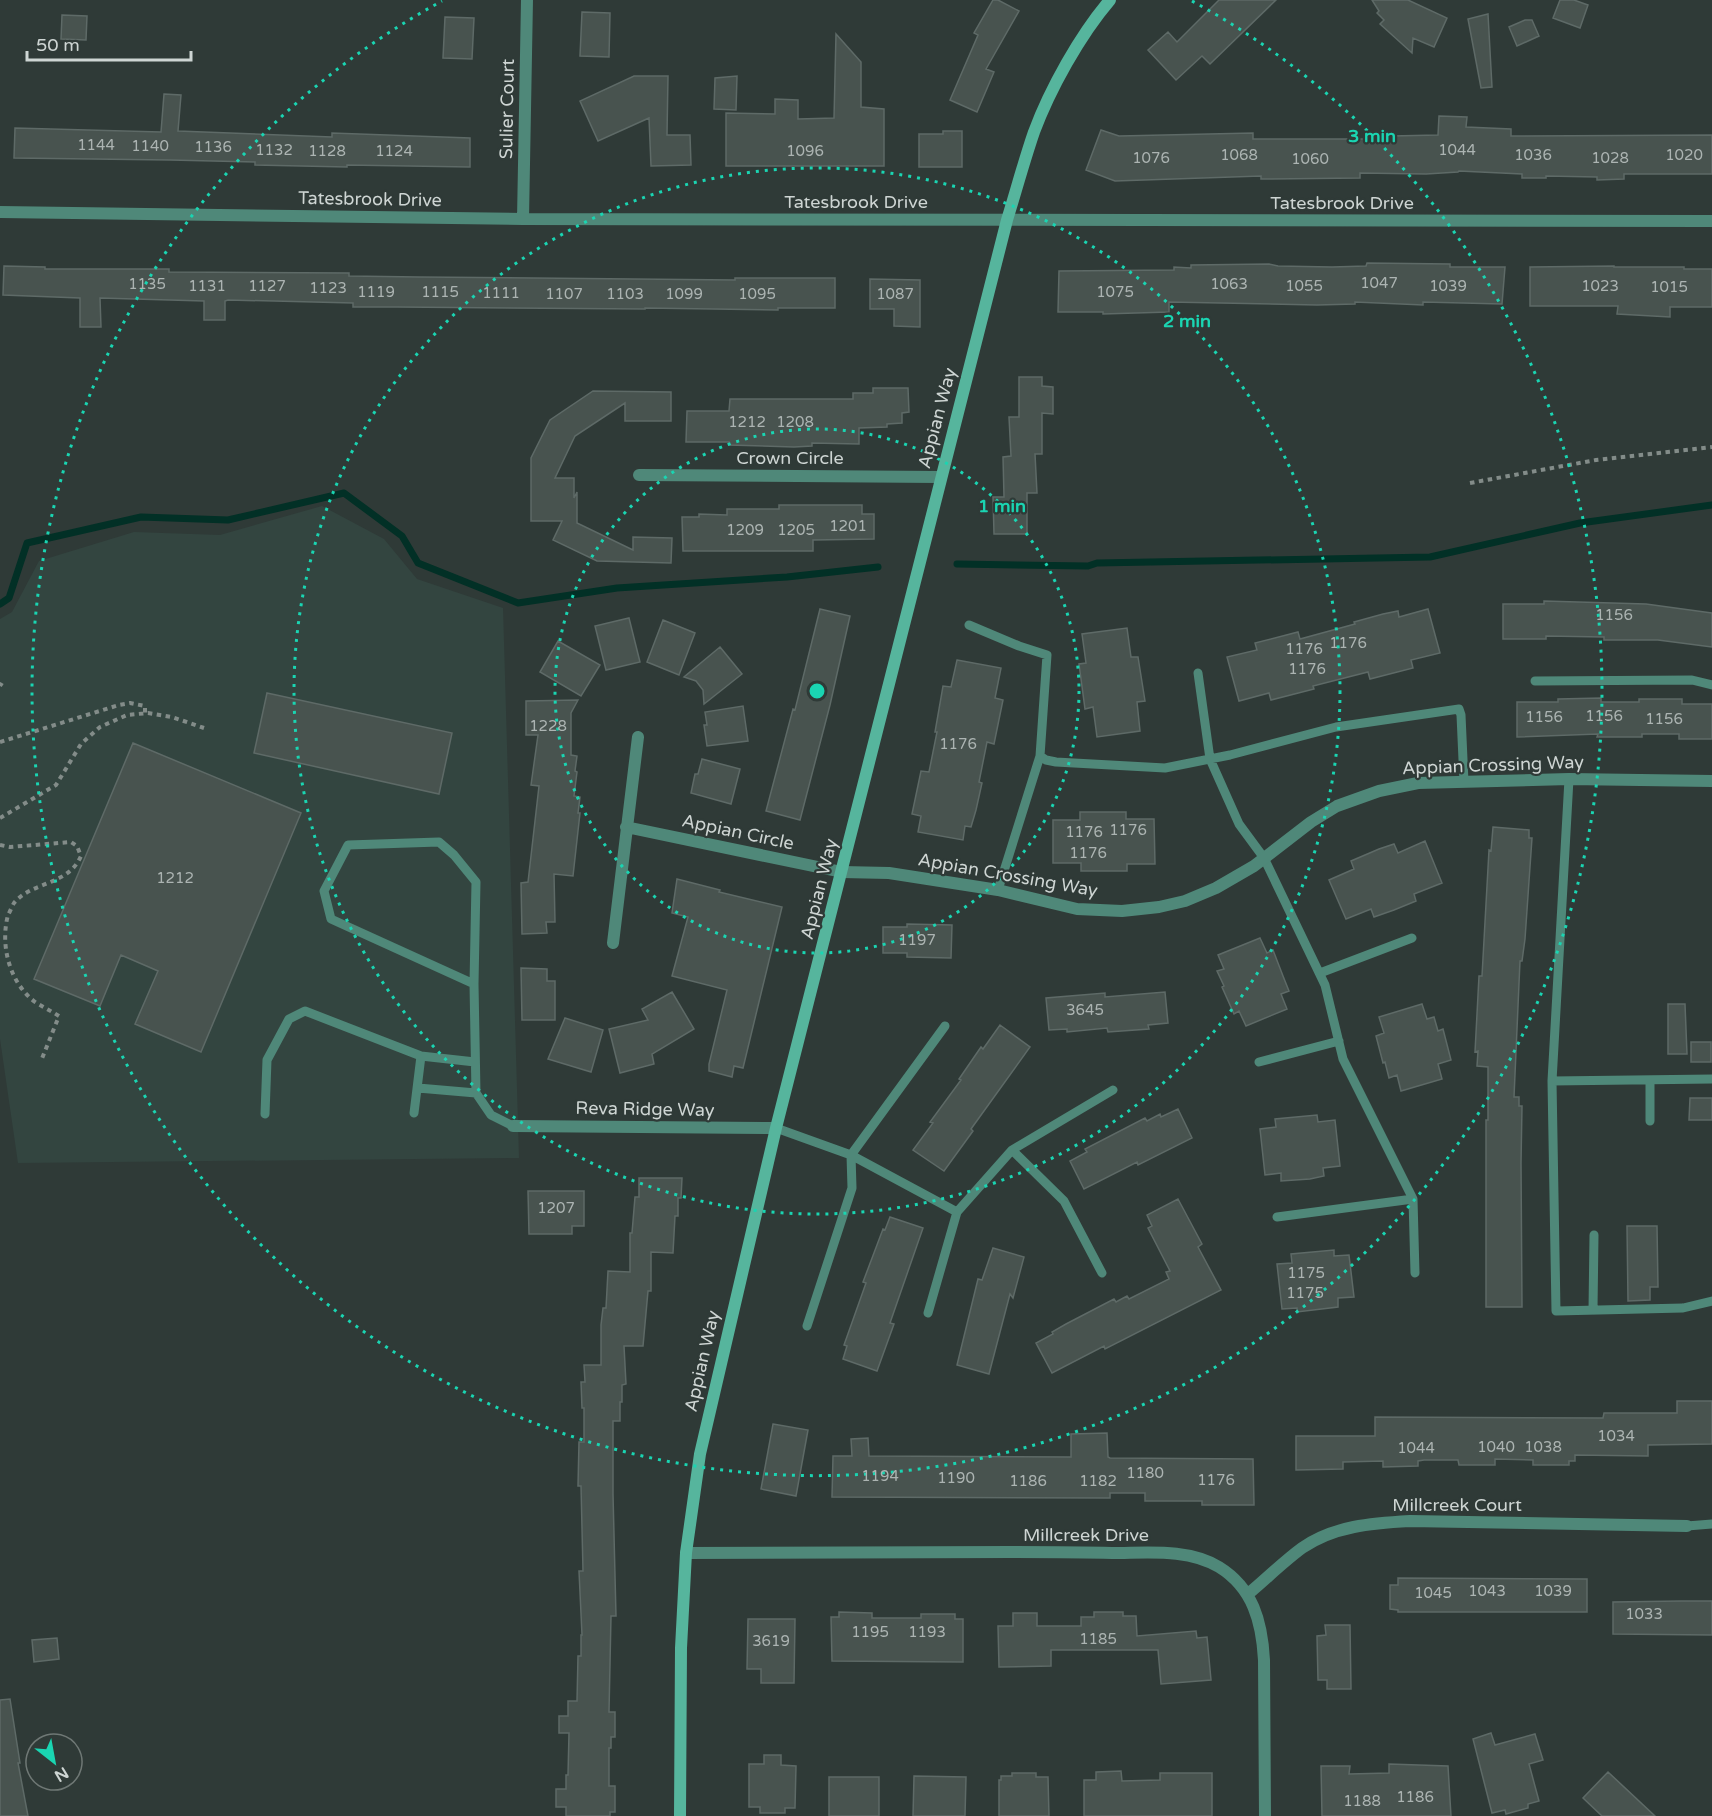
<svg xmlns="http://www.w3.org/2000/svg" width="1712" height="1816" viewBox="0 0 1712 1816" font-family="'Varela Round',sans-serif">
<style>
.built{fill:#334540}
.lines{fill:none;stroke-linecap:round;stroke-linejoin:round}
.stream{stroke:#023026;stroke-width:7}
.building{fill:#48534f;stroke:#5e6a67;stroke-width:1.5}
.path{stroke:#838c89;stroke-width:4;stroke-dasharray:4.5 4.5;stroke-linecap:butt}
.lane{stroke:#4f8879;stroke-width:9}
.street{stroke:#4f8879;stroke-width:12}
.secondary{stroke:#56b59d;stroke-width:12}
.ring{fill:none;stroke:#1ad5b2;stroke-width:3;stroke-dasharray:3 6}
.labels{text-anchor:middle;stroke-width:4.5;stroke-linejoin:round;paint-order:stroke}
.number-label{font-size:15px;fill:#acb4b2}
.street-label{font-size:18px;fill:#ced5d3;stroke:#2f3a37}
.centre{fill:#1ad5b2;stroke:#2f3a37;stroke-width:3}
.ring-label{font-size:18px;text-anchor:middle;font-weight:bold;fill:#1ad5b2;stroke:#2f3a37;stroke-width:4.5;stroke-linejoin:round;paint-order:stroke}
</style>
<rect width="100%" height="100%" fill="#2f3a37"/>
<path class="built" d="M322,506l62,33 33,40 86,29 16,550 -501,5 -18,-124v-420l12,-7 27,-51 95,-29 86,3z"/>
<g class="lines">
<path class="stream" d="M957,564l131,2 9,-3 333,-6 150,-34 132,-18
M0,604l9,-6 18,-55 114,-26 87,3 116,-27 58,43 16,27 100,40 99,-15 170,-11 91,-10"/>
</g>
<path class="building" d="M993,0h5l21,11 -33,58 8,3 -17,40 -27,-12 28,-65 -4,-2z
M1219,0h57l-66,64 -8,-8 -26,24 -28,-30 20,-18 9,10z
M1372,0h36l39,18 -13,29 -21,-9 -1,15 -32,-29 4,-4 -7,-7 2,-2z
M1560,0h14l14,5 -8,23 -27,-10z
M582,12l28,1 -1,44 -29,-1z
M1488,14l4,73 -11,1 -13,-69z
M62,15l25,1 -1,24 -25,-1z
M445,17l29,1 -2,41 -29,-1z
M1525,20h7l7,16 -22,10 -8,-19z
M836,34l25,28v45l23,2v57h-158v-53l49,1v-15l23,1v19l36,-1z
M634,76h34l-1,59h23l1,30 -40,1 -2,-48 -51,23 -18,-40z
M737,76l-1,34 -22,-1 1,-31z
M164,94l17,1 -3,36 154,6v-4l138,5v29l-123,-2v2l-92,-2v-3l-85,-2 -156,-2 1,-30 146,4z
M1439,116l28,1 -1,10 45,2v7l201,-1v39h-88v5l-27,1v-3l-51,-1v2h-24v-4l-63,-3 -1,1 -32,2 -66,-1v5l-99,1v-3l-146,5 -29,-11 15,-40 18,6 134,-3v6h117l22,-1v-2l46,-1z
M943,131h19v36h-43v-33h24z
M1367,263l83,1v3h55l-3,37 -79,-2v3l-68,-3v2l-38,1 -148,-3v10l-66,2v-2h-45l1,-41 115,-1v-3l17,1v-3l78,-1 9,2 54,1 34,-1z
M4,266l41,1v2h124v3l180,1v3l70,1 316,3v-2h100v30h-57v2l-133,-2v1l-247,-2h-45v-4l-125,-3 -3,1v19h-21v-19l-104,-3 1,29h-21v-29l-77,-3z
M1614,266v1h70v2h28v38h-42v10l-53,-3 1,-8h-88v-39z
M870,279l50,1v47l-26,-1v-17h-24z
M1019,377h23v9l11,1v27l-11,-1v41h-7l2,39h-10v41h-33l-1,-37h11l-1,-40 8,-1 -2,-39h10z
M873,388h35l1,24 -7,1v10l-15,1v3l-28,1v16l-47,-1v3l-18,1 -65,-2v-3h-43l1,-31h42l1,-12h123v-6h20z
M593,391l78,1v29h-46v-18l-50,33 -20,42h19v20l3,-6v31l56,27v-13l39,1 -1,25 -74,-2 -44,-21 9,-19h-31v-63l19,-38z
M779,505h83v9h12v25l-61,1v11h-130l-1,-34h17v-3l28,1v-6h52z
M1544,601l102,3 66,9v34l-54,-7h-54v-3l-58,-1v3h-43v-35h41z
M820,609l30,7 -20,89 -30,115 -34,-9 27,-102 2,1z
M1428,609l12,44 -29,7 2,8 -43,11 -2,-7 -55,14 1,3 -43,11 -2,-7 -30,8 -12,-44 30,-7 -2,-7 43,-11 2,7 55,-15 -1,-2 29,-8 15,-3 1,6z
M629,618l11,44 -34,8 -11,-44z
M663,620l32,13 -16,42 -32,-13z
M1127,628l4,29h7l7,44 -8,1 3,29 -43,6 -4,-30 -8,2 -6,-45 7,-1 -4,-29z
M558,641l42,24 -19,31 -41,-24z
M720,647l22,27 -38,30 -1,-14 -7,-9 -12,-4z
M957,660l44,8 -6,30 8,2 -9,44 -7,-2 -8,40 3,1 -6,27 -5,17 -6,-1 -2,14 -45,-8 3,-16 -9,-2 9,-43 8,1 8,-40h-2l8,-46 8,1z
M267,693l185,40 -13,61 -185,-41z
M1601,698v4h38v-3h43v5h30v35h-33v-5h-37v3h-45l1,-3 -81,3v-35h41v-3z
M578,700l-7,13v42l6,1 -2,15 2,1 -3,24 6,1 -2,16h2l-7,63 -19,-2 1,48h-9l1,11 -25,1 -1,-51 7,-1 11,-96 -8,-1 7,-50h-12v-34z
M743,706l5,35 -41,5 -3,-21h3l-2,-13z
M133,743l168,70 -100,239 -66,-28 23,-53 -37,-16 -21,51 -66,-27z
M702,759l38,10 -9,35 -40,-11 4,-19h3z
M1080,812h46v7h28l1,45h-28v7h-46v-8h-28v-43h27z
M1493,827l36,3v8h3l-7,101 -3,22h-2l-6,136h5v9h3l-1,57 1,144h-36v-187h2v-53l-11,-1 1,-15 -3,1 4,-76h3l7,-126 2,1z
M1425,841l17,42 -28,11 2,7 -22,9 -20,7 -3,-8 -25,10 -17,-39 25,-11 -3,-8 28,-12 15,-5 4,9z
M677,879l43,11 -1,2 63,15 -39,161 -9,-2 -2,11 -23,-6v-7l18,-74 -55,-14 16,-59 -16,-4z
M907,924l45,1 -1,33 -44,-1v-4h-24v-26h24z
M1260,938l7,15 6,-3 10,26 6,15 -8,3 6,15 -41,17 -7,-15 -5,3 -12,-27 2,-1 -7,-15 7,-2 -6,-14z
M521,968l26,1v12h8v39h-33z
M672,992l22,37 -42,25 2,10 -34,9 -11,-44 39,-9 -6,-11z
M1165,992l3,31 -20,2 1,4 -41,3 -1,-4 -40,4v-3l-18,1 -3,-32 59,-5v4z
M1422,1004l5,15 7,-2 4,14 5,-2 8,31 -13,4 4,15 -41,12 -4,-16 -8,3 -4,-16 -2,1 -7,-27 8,-3 -5,-16z
M1668,1004h17l2,50h-19z
M565,1018l38,12 -12,42 -43,-13z
M1000,1025l30,22 -59,82 2,2 -29,40 -31,-21 20,-27 -3,-1 31,-42 -2,-1 22,-32 2,2z
M1691,1042h20v20h-20z
M1690,1098h22v22h-23z
M1178,1109l14,29 -54,27 -1,-3 -53,27 -14,-28 17,-9 -2,-3 60,-31 2,3 13,-7 1,3z
M1317,1115l1,7 17,-2 5,46 -17,2 1,8 -14,3 -29,2v-8l-16,2 -5,-46 16,-2 -1,-8z
M639,1178h43l-1,20h-3v18h-3l-2,37 -22,-1v39h-3l-5,55h-19l2,38 -4,1v17h-2v19h-7v73l3,122h-5l-2,96h6v25h-4v11h-2v38h6v26h-5v4h-44v-9h-10v-18h10v-14h2l1,-42h-10v-17h9v-15h9l1,-45h3v-21h1l-3,-64h4l-2,-85h-3l1,-44h5v-34h-2l-1,-26h4l-1,-17h17v-40l2,-17h3l2,-37 22,1v-39h2l3,-36h4z
M528,1191h56v35h-12v8h-43z
M1178,1199l24,45 -4,3 23,43 -116,59 -1,-3 -52,27 -16,-30 17,-9 -1,-2 14,-8 48,-25 2,3 11,-6 2,3 40,-20 -3,-7 4,-1 -22,-43 4,-2 -5,-11z
M890,1217l33,11 -33,95 4,1 -17,47 -34,-12 4,-13 -3,-1 22,-62 -3,-1 20,-53 2,1z
M1627,1226h30l1,61h-8v13l-22,1z
M993,1248l31,9 -11,41 -3,-4 -21,80 -32,-9 21,-86 4,1z
M1334,1250v6l15,-1 5,42 -16,1v9l-41,5v-4l-15,1 -5,-45 15,-1 -1,-9z
M1677,1401h35v43l-64,1v11l-73,-1v6h-6v4h-36v-5l-38,-1v6h-36l-1,-5h-34l-6,1v5l-35,1v-6l-40,1v7l-47,1v-34h79v-19l228,1 1,-5h73z
M773,1424l35,6 -12,66 -35,-7z
M1107,1433l1,24 2,1 143,1 1,46h-52v-4h-57v-8h-35v5l-278,-1 1,-41h19l-1,-17 17,-1 1,18 202,1v-23z
M1398,1578l189,1v33h-189v-2l-8,-1v-24h8z
M1681,1601h31v34l-99,-1v-32z
M839,1612l33,1v5h49v-4h34v5h8v43l-131,-1 -1,-44h8z
M1094,1612h29v4h13l1,20 59,-5 1,7 10,-1 4,43 -50,4 -3,-34h-107v16l-52,1 -1,-41h15v-13h24v13h44v-9h13z
M748,1619h47l-1,64h-33v-14h-14z
M1325,1625h25l1,64h-24v-9h-9l-1,-44 9,-1z
M57,1638l2,21 -25,3 -2,-22z
M10,1699l10,64h-2l10,53h-28v-116z
M1491,1733l4,12 40,-11 8,26 -14,4 10,37 -11,3v4l-22,6 -1,-4 -13,3 -19,-74z
M764,1755h17v10l15,1 -1,42h-10v5h-25v-6h-11v-43h15z
M1389,1764l59,2 3,50h-129l-1,-50h29l-1,8 40,-1z
M1121,1771l1,10 38,-1v-7h52v43h-128v-36h12v-8z
M1608,1772l47,44h-53l-19,-18z
M1012,1773h24v4h12l1,39h-50v-36h2v-4h11z
M914,1776l52,1 -1,39h-52z
M829,1777h50v39h-50z"/>
<g class="lines">
<path class="path" d="M1470,483l126,-23 116,-13
M0,686l2,-3
M0,742l119,-37 11,-2 15,3v7
M0,818l56,-33 25,-41 19,-17 27,-12 21,-2 24,4 32,11
M0,845l10,2 61,-5 6,4 4,10c-13,30 -49,25 -67,47 -2,3 -4,9 -6,12 -8,30 1,67 27,87 8,5 16,9 24,14l-18,45"/>
<path class="lane" d="M969,625l50,21 28,9 -7,101 -42,134
M1198,673l12,86 29,65 25,34 61,127 18,74 70,140 2,74
M1535,681l157,-1 20,5
M1040,756l6,4 10,2 109,6 65,-13 106,-28 123,-18 2,6 3,67
M1569,779l-17,302 4,230 127,-3 29,-7
M439,842l15,13 22,27 -2,102 -143,-65 -7,-28 24,-46z
M1320,973l92,-35
M474,984l2,109 15,22 22,11
M1259,1062l80,-21
M1650,1080v41
M1552,1081l160,-2
M418,1088l58,5
M414,1113l7,-57
M265,1114l2,-54 22,-41 16,-8 116,45 54,6
M776,1128l75,27 106,57 55,-62 52,51 38,72
M1012,1150l101,-60
M1277,1217l136,-18
M1593,1310l1,-75
M928,1313l29,-101
M807,1326l45,-138 -1,-33 94,-129
M1687,1526l25,-2"/>
<path class="street" d="M0,212l523,7 1189,2
M523,219l4,-219
M639,475l301,2
M626,827l216,45 47,1 109,17 79,19 45,2 37,-4 26,-6 31,-13 38,-22 57,-44 26,-16 42,-15 39,-8 151,-4 143,2
M613,943l25,-206
M513,1126l263,2
M686,1553c109,-1 218,0 326,-1 34,0 67,0 100,1 35,0 76,-5 107,14 34,21 43,55 45,93l1,156
M1248,1594c18,-15 35,-32 54,-46 31,-22 71,-25 108,-27l277,5"/>
<path class="secondary" d="M680,1816l1,-168 5,-95 14,-99 76,-326 231,-908c9,-29 17,-59 27,-88 16,-43 46,-97 76,-132"/>
</g>
<g class="ring">
<circle cx="817" cy="691" r="262"/>
<circle cx="817" cy="691" r="523"/>
<path d="M1192 1A785 785 0 1 1 442 1"/>
</g>
<g class="labels">
<g class="number-label">
<text x="96" y="150">1144</text>
<text x="150" y="151">1140</text>
<text x="213" y="152">1136</text>
<text x="274" y="155">1132</text>
<text x="1457" y="155">1044</text>
<text x="327" y="156">1128</text>
<text x="394" y="156">1124</text>
<text x="805" y="156">1096</text>
<text x="1239" y="160">1068</text>
<text x="1533" y="160">1036</text>
<text x="1684" y="160">1020</text>
<text x="1151" y="163">1076</text>
<text x="1610" y="163">1028</text>
<text x="1310" y="164">1060</text>
<text x="1379" y="288">1047</text>
<text x="147" y="289">1135</text>
<text x="1229" y="289">1063</text>
<text x="207" y="291">1131</text>
<text x="267" y="291">1127</text>
<text x="1304" y="291">1055</text>
<text x="1448" y="291">1039</text>
<text x="1600" y="291">1023</text>
<text x="1669" y="292">1015</text>
<text x="328" y="293">1123</text>
<text x="376" y="297">1119</text>
<text x="440" y="297">1115</text>
<text x="1115" y="297">1075</text>
<text x="501" y="298">1111</text>
<text x="564" y="299">1107</text>
<text x="625" y="299">1103</text>
<text x="684" y="299">1099</text>
<text x="757" y="299">1095</text>
<text x="895" y="299">1087</text>
<text x="747" y="427">1212</text>
<text x="795" y="427">1208</text>
<text x="848" y="531">1201</text>
<text x="745" y="535">1209</text>
<text x="796" y="535">1205</text>
<text x="1614" y="620">1156</text>
<text x="1348" y="648">1176</text>
<text x="1304" y="654">1176</text>
<text x="1307" y="674">1176</text>
<text x="1604" y="721">1156</text>
<text x="1544" y="722">1156</text>
<text x="1664" y="724">1156</text>
<text x="548" y="731">1228</text>
<text x="958" y="749">1176</text>
<text x="1128" y="835">1176</text>
<text x="1084" y="837">1176</text>
<text x="1088" y="858">1176</text>
<text x="175" y="883">1212</text>
<text x="917" y="945">1197</text>
<text x="1085" y="1015">3645</text>
<text x="556" y="1213">1207</text>
<text x="1306" y="1278">1175</text>
<text x="1305" y="1298">1175</text>
<text x="1616" y="1441">1034</text>
<text x="1496" y="1452">1040</text>
<text x="1543" y="1452">1038</text>
<text x="1416" y="1453">1044</text>
<text x="1145" y="1478">1180</text>
<text x="880" y="1481">1194</text>
<text x="956" y="1483">1190</text>
<text x="1216" y="1485">1176</text>
<text x="1028" y="1486">1186</text>
<text x="1098" y="1486">1182</text>
<text x="1487" y="1596">1043</text>
<text x="1553" y="1596">1039</text>
<text x="1433" y="1598">1045</text>
<text x="1644" y="1619">1033</text>
<text x="870" y="1637">1195</text>
<text x="927" y="1637">1193</text>
<text x="1098" y="1644">1185</text>
<text x="771" y="1646">3619</text>
<text x="1415" y="1802">1186</text>
<text x="1362" y="1806">1188</text>
</g>
<g class="street-label">
<text transform="translate(507 109) rotate(-89)" y="6">Sulier Court</text>
<text transform="translate(370 199) rotate(1)" y="6">Tatesbrook Drive</text>
<text x="856" y="208">Tatesbrook Drive</text>
<text x="1342" y="209">Tatesbrook Drive</text>
<text transform="translate(937 418) rotate(-75)" y="6">Appian Way</text>
<text x="790" y="464">Crown Circle</text>
<text transform="translate(1493 765) rotate(-2)" y="6">Appian Crossing Way</text>
<text transform="translate(738 832) rotate(12)" y="6">Appian Circle</text>
<text transform="translate(1008 875) rotate(10)" y="6">Appian Crossing Way</text>
<text transform="translate(819 889) rotate(-76)" y="6">Appian Way</text>
<text transform="translate(645 1109) rotate(1)" y="6">Reva Ridge Way</text>
<text transform="translate(702 1361) rotate(-77)" y="6">Appian Way</text>
<text x="1457" y="1511">Millcreek Court</text>
<text x="1086" y="1541">Millcreek Drive</text>
</g>
</g>
<circle cx="817" cy="691" r="9" class="centre"/>
<g class="ring-label">
<text x="1372" y="142">3 min</text>
<text x="1187" y="327">2 min</text>
<text x="1002" y="512">1 min</text>
</g>
<g transform="translate(54 1762) rotate(149)"><circle r="28" fill="#2f3a37" stroke="#6f7875" stroke-width="1.5"/>
<path d="M0-4.5L10 22L0 15L-10 22Z" fill="#1ad5b2"/>
<text y="-9" font-size="16" font-weight="bold" text-anchor="middle" fill="#ced5d3">N</text>
</g>
<path d="M27 51v9h164v-9" fill="none" stroke="#ced5d3" stroke-width="3"/>
<text x="36" y="51" font-size="18" fill="#ced5d3" stroke="#2f3a37" stroke-width="4.5" paint-order="stroke">50 m</text>
</svg>
